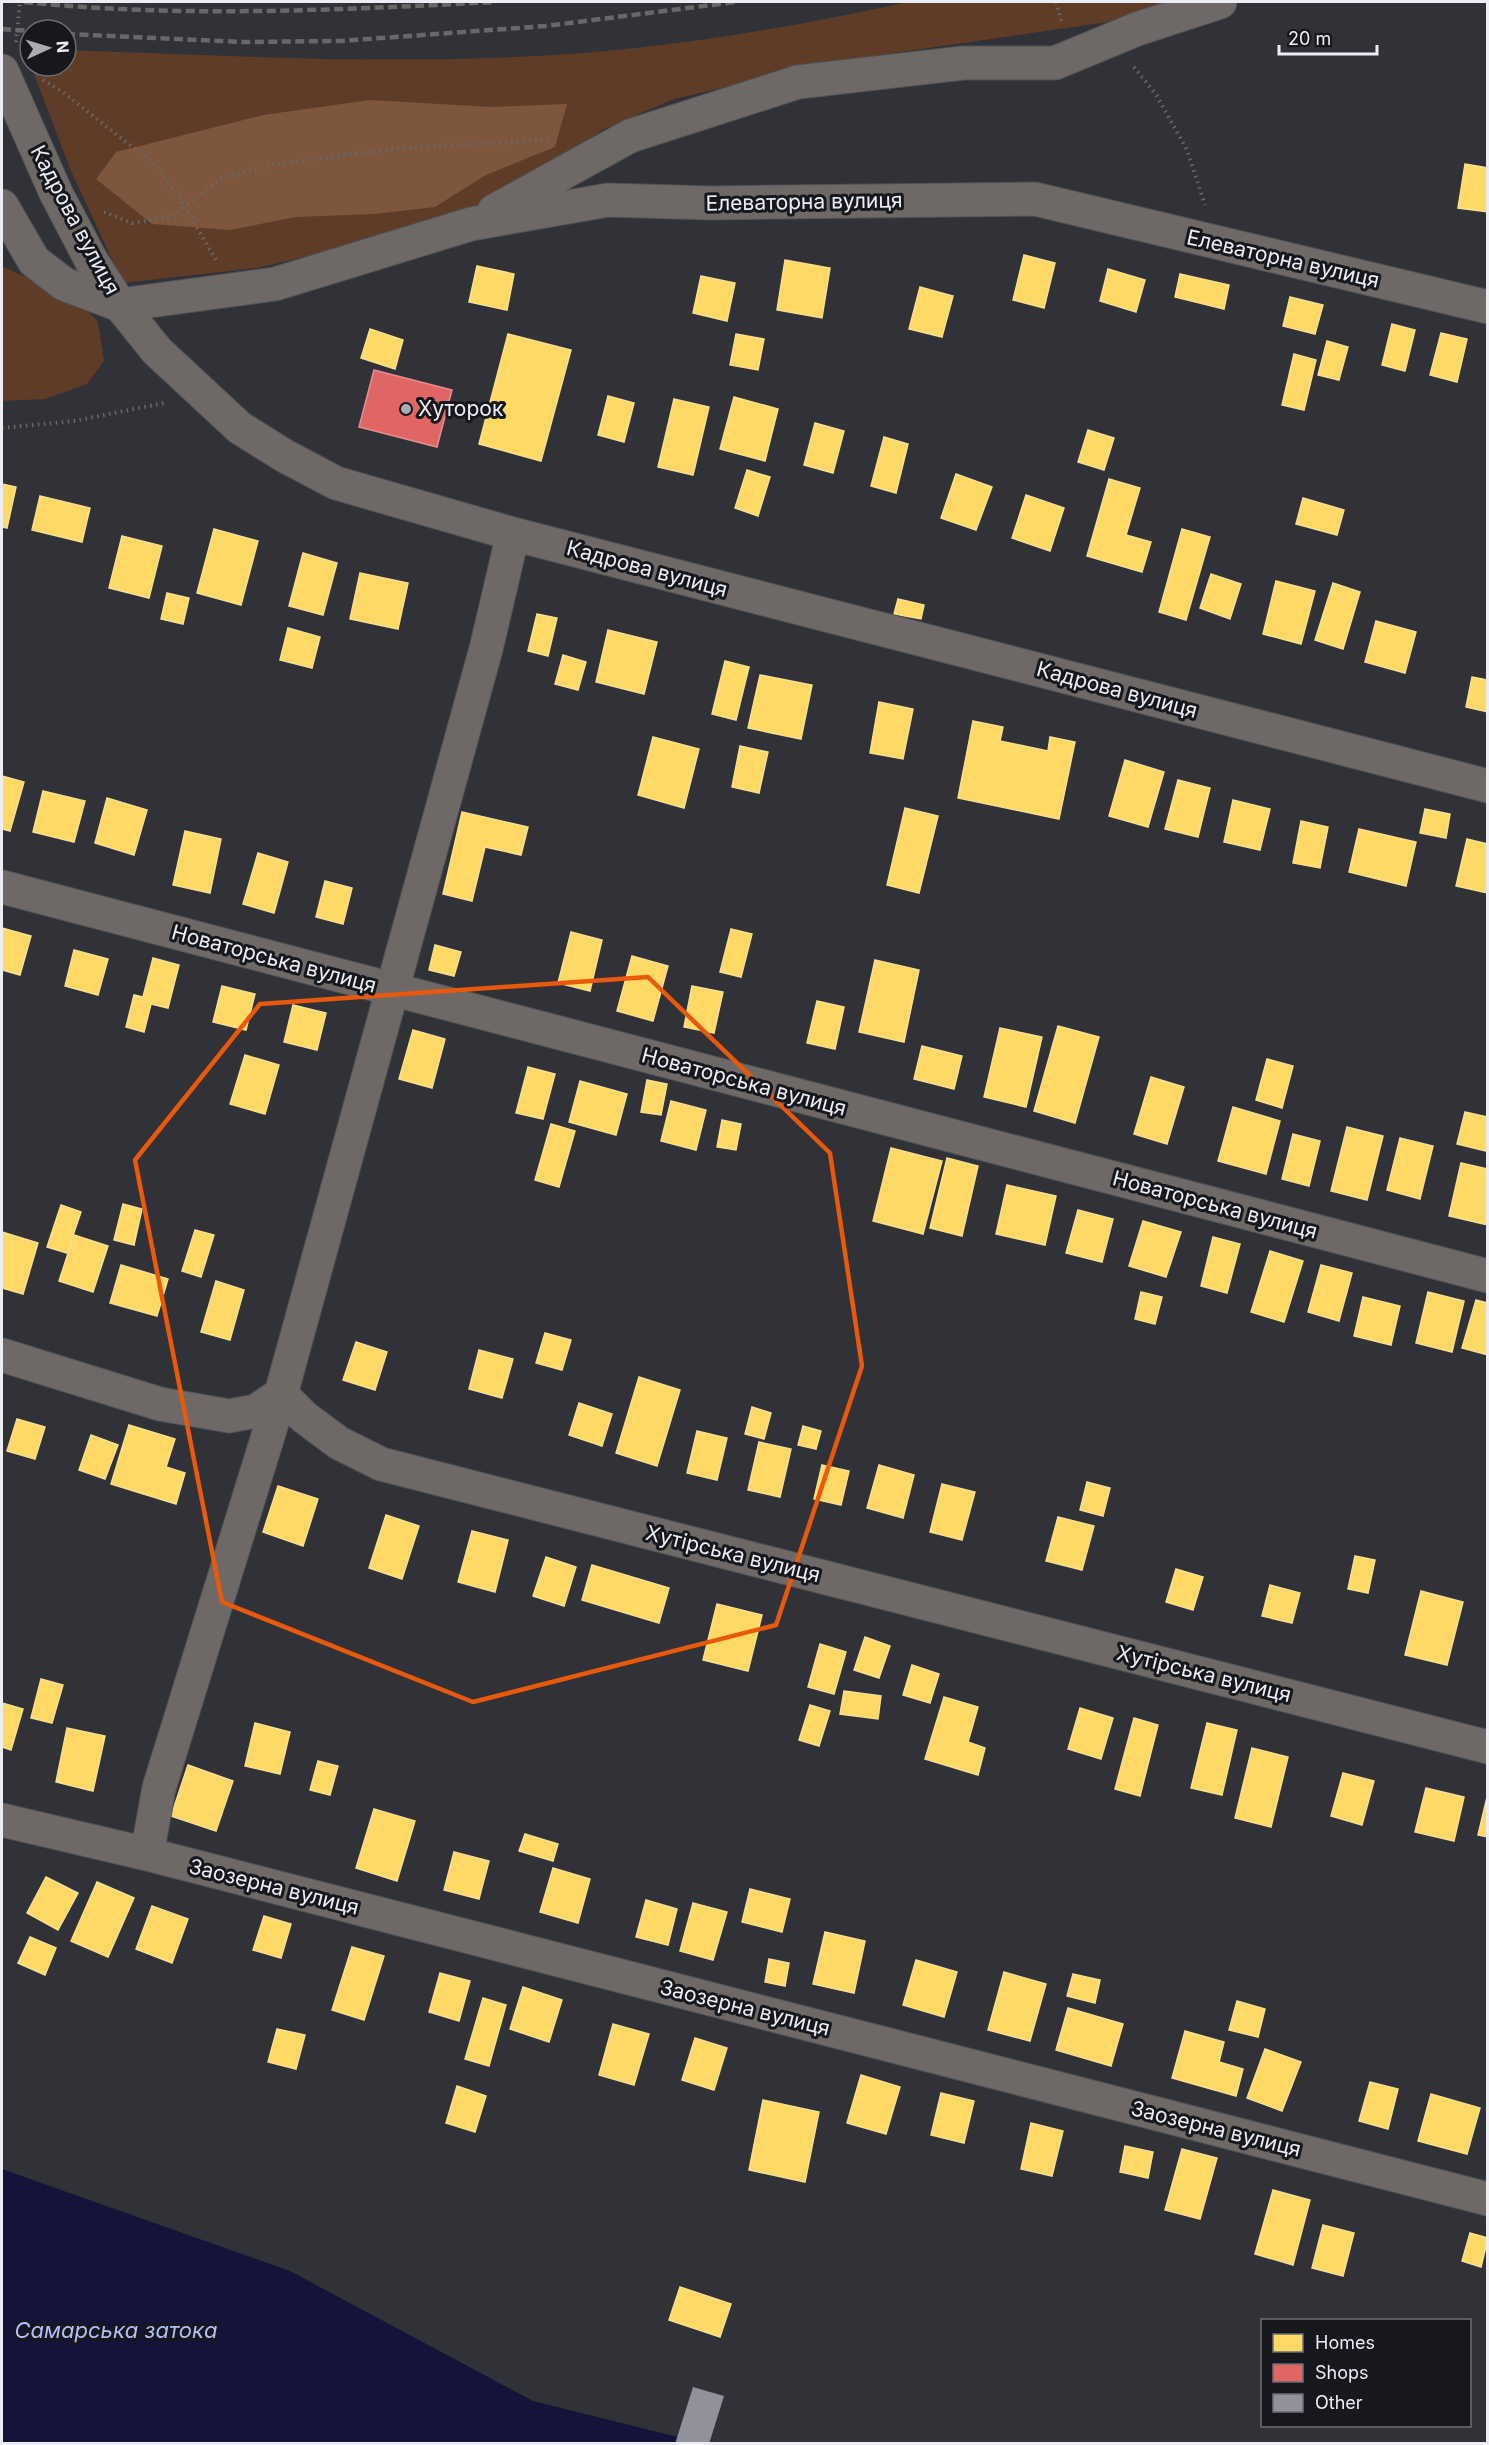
<svg xmlns="http://www.w3.org/2000/svg" width="1489" height="2445" viewBox="0 0 1489 2445" font-family="Inter,sans-serif">
<style>
.green{fill:#5e3c27}
.forest{fill:#7e553d}
.water{fill:#141339}
.homes{fill:#ffd966;stroke:#fadf91;stroke-width:1.5}
.shops{fill:#e06666;stroke:#e48f91;stroke-width:1.5}
.building{fill:#90919a}
.lines{fill:none;stroke-linecap:round;stroke-linejoin:round}
.minor-casing{stroke:#505155;stroke-width:35}
.path{stroke:#6b6869;stroke-width:4;stroke-dasharray:1.5 4.5;stroke-linecap:butt}
.minor{stroke:#6e6967;stroke-width:33}
.rail{stroke:#696869;stroke-width:4.5;stroke-dasharray:9 4.5;stroke-linecap:butt}
.marked{fill:none;stroke:#e8590c;stroke-width:4.5;stroke-linejoin:round}
.poi-dot{fill:#abacb2;stroke:#17181d;stroke-width:2}
.labels{text-anchor:middle;stroke-width:6;stroke-linejoin:round;paint-order:stroke}
.street-label{font-size:21px;fill:#edeef5;stroke:#17181d}
.poi-label{font-size:21px;fill:#edeef5;stroke:#17181d;text-anchor:start}
.water-label{font-size:22px;font-style:italic;fill:#b4bdf9;stroke:#17181d}
</style>
<rect width="100%" height="100%" fill="#313237"/>
<path class="green" d="M908,2h320l-120,20 -269,39 -165,38 -72,31 -63,48 -98,47 -184,43 -134,15 -52,-112 -40,-105h35v-16c149,5 299,14 448,7 132,-5 265,-27 394,-55z
M2,266l78,36 18,20 6,39 -17,23 -42,15 -43,2z"/>
<path class="forest" d="M370,100l122,7 75,-3 -12,43 -69,28 -51,32 -60,7 -79,3 -66,13 -78,-6 -56,-45 20,-27 147,-37z"/>
<path class="water" d="M2,2169l288,102 243,130 169,42 -700,1z"/>
<path class="homes" d="M1465,164l23,4v44l-30,-4z
M1024,255l31,8 -11,45 -31,-8z
M785,260l45,8 -8,50 -45,-8z
M477,266l37,8 -7,36 -38,-8z
M1108,269l37,11 -9,32 -36,-11z
M1180,274l49,11 -5,24 -49,-12z
M701,276l34,7 -8,38 -34,-8z
M920,287l33,9 -11,41 -33,-8z
M1290,297l33,8 -8,29 -32,-8z
M1392,324l23,6 -10,41 -23,-6z
M370,329l33,11 -8,29 -34,-11z
M1441,333l26,6 -10,43 -27,-7z
M508,334l63,16 -30,111 -62,-17z
M736,334l28,5 -6,31 -28,-5z
M1327,341l21,6 -9,33 -21,-5z
M1294,354l22,6 -12,50 -22,-5z
M608,396l26,7 -10,39 -26,-7z
M734,397l44,12 -13,52 -45,-12z
M674,399l35,8 -16,68 -35,-8z
M815,423l29,8 -11,42 -29,-8z
M1088,430l26,8 -10,32 -26,-8z
M884,437l24,7 -12,49 -25,-7z
M747,470l23,7 -12,39 -23,-8z
M956,474l36,13 -16,43 -35,-12z
M1109,479l31,9 -14,47 25,7 -9,30 -55,-16z
M2,484l14,3 -9,41 -5,-1z
M1026,495l38,13 -14,43 -38,-13z
M40,496l50,12 -8,34 -50,-12z
M1303,498l41,12 -7,25 -41,-11z
M214,529l44,12 -17,64 -44,-12z
M1182,529l28,8 -24,83 -27,-8z
M122,536l40,10 -13,52 -40,-10z
M303,553l34,10 -14,52 -34,-9z
M360,573l48,10 -10,46 -48,-10z
M1211,574l30,10 -11,35 -30,-11z
M1276,581l39,10 -14,53 -38,-10z
M1333,583l27,9 -17,57 -28,-9z
M167,593l22,5 -6,26 -22,-5z
M898,599l26,6 -3,14 -27,-5z
M537,614l20,4 -9,38 -20,-5z
M1376,621l40,11 -11,41 -40,-11z
M288,628l32,9 -8,31 -32,-8z
M608,630l49,12 -13,52 -48,-12z
M563,655l23,7 -8,28 -23,-6z
M725,661l24,6 -13,53 -24,-6z
M760,675l52,10 -11,54 -53,-11z
M1472,677l16,3v32l-22,-5z
M879,702l34,7 -10,50 -33,-6z
M973,721l30,6 -3,14 48,10 2,-14 25,5 -16,77 -101,-21z
M653,737l46,12 -15,59 -46,-13z
M740,746l28,6 -9,41 -27,-6z
M1125,760l39,12 -16,55 -39,-11z
M2,776l22,6 -14,49 -8,-2z
M1178,780l32,8 -12,49 -33,-8z
M43,791l42,10 -11,41 -41,-10z
M107,798l40,12 -13,45 -39,-12z
M1233,800l37,9 -10,41 -36,-8z
M905,808l33,8 -19,77 -32,-8z
M1425,809l25,5 -4,24 -26,-5z
M462,812l66,15 -7,28 -36,-8 -13,54 -29,-7z
M1301,821l27,6 -8,41 -27,-5z
M1359,829l57,13 -10,44 -57,-14z
M185,831l36,8 -11,54 -37,-8z
M1467,839l21,5v49l-32,-7z
M258,853l30,9 -14,51 -31,-9z
M325,881l27,7 -9,36 -27,-7z
M2,928l29,8 -11,39 -18,-5z
M731,929l21,5 -11,43 -21,-5z
M571,932l31,8 -12,51 -32,-8z
M435,945l26,7 -7,24 -25,-6z
M74,950l34,9 -10,36 -33,-9z
M632,956l36,10 -15,55 -36,-10z
M153,958l26,7 -11,43 -17,-4 -7,28 -18,-5 8,-32 9,2z
M875,960l44,10 -15,72 -45,-10z
M222,986l33,8 -9,36 -33,-8z
M692,986l31,6 -9,41 -30,-6z
M817,1001l27,6 -9,42 -28,-6z
M293,1005l33,8 -9,37 -33,-8z
M1058,1026l41,11 -24,86 -41,-12z
M1000,1028l42,9 -16,70 -42,-10z
M413,1030l32,9 -13,49 -33,-9z
M922,1046l40,10 -8,33 -40,-10z
M245,1055l34,10 -14,49 -35,-10z
M1267,1059l26,7 -11,42 -26,-8z
M528,1067l27,7 -12,45 -27,-6z
M1151,1077l33,10 -17,57 -33,-10z
M647,1080l20,4 -6,31 -20,-3z
M580,1081l47,13 -11,41 -47,-13z
M671,1101l35,9 -10,40 -35,-9z
M1233,1107l47,14 -14,53 -48,-13z
M1465,1112l23,5 -2,34 -29,-7z
M722,1120l19,4 -5,26 -19,-3z
M551,1124l24,7 -16,56 -24,-7z
M1347,1127l36,9 -16,64 -36,-9z
M1293,1134l27,7 -11,45 -27,-7z
M1400,1138l33,8 -13,53 -33,-9z
M891,1148l51,13 -19,73 -50,-13z
M947,1158l31,8 -16,70 -32,-8z
M1461,1163l27,6v56l-39,-9z
M1007,1185l49,11 -11,49 -49,-11z
M123,1204l19,5 -8,36 -20,-5z
M61,1205l20,7 -14,41 -20,-6z
M1078,1210l35,9 -11,43 -36,-9z
M1143,1221l38,11 -15,45 -37,-11z
M195,1230l19,5 -13,42 -19,-6z
M2,1232l36,11 -15,51 -21,-6z
M74,1235l34,11 -15,46 -34,-11z
M1213,1237l27,7 -13,49 -26,-7z
M1270,1251l33,10 -19,61 -33,-10z
M121,1265l47,14 -11,37 -47,-13z
M1321,1265l31,8 -13,48 -31,-9z
M216,1281l28,9 -14,50 -29,-8z
M1141,1292l21,5 -7,27 -20,-5z
M1428,1292l36,9 -12,51 -36,-9z
M1363,1297l37,9 -9,39 -37,-9z
M1476,1300l12,3v52l-26,-7z
M545,1333l26,7 -9,30 -26,-7z
M356,1342l31,10 -12,38 -32,-10z
M479,1350l34,9 -11,39 -33,-9z
M639,1377l41,13 -23,76 -41,-13z
M579,1403l33,11 -10,32 -33,-11z
M752,1407l19,6 -7,26 -19,-5z
M17,1419l28,8 -10,32 -28,-8z
M129,1425l46,14 -9,28 19,6 -9,31 -65,-20z
M803,1426l18,5 -5,18 -18,-4z
M697,1431l30,7 -10,42 -30,-7z
M91,1435l27,10 -13,34 -26,-9z
M759,1442l32,7 -11,48 -32,-7z
M822,1465l27,6 -8,34 -27,-6z
M879,1465l35,10 -11,43 -36,-10z
M1087,1482l23,6 -7,28 -23,-6z
M942,1484l33,8 -13,48 -32,-8z
M278,1486l40,13 -15,47 -40,-14z
M386,1515l33,11 -17,53 -33,-11z
M1058,1517l36,9 -12,44 -36,-9z
M472,1531l36,9 -13,52 -37,-10z
M1355,1556l20,4 -7,33 -20,-4z
M546,1557l30,10 -12,39 -31,-10z
M592,1565l77,23 -10,35 -77,-23z
M1176,1569l27,8 -10,33 -27,-8z
M1270,1585l30,8 -8,30 -30,-7z
M1421,1591l42,11 -16,63 -42,-10z
M717,1604l45,11 -14,56 -45,-11z
M865,1637l25,9 -11,32 -25,-8z
M820,1644l26,8 -12,42 -26,-7z
M912,1665l27,9 -9,29 -27,-8z
M41,1679l22,6 -11,38 -21,-5z
M844,1691l37,5 -3,23 -38,-5z
M944,1697l34,10 -10,35 17,6 -7,27 -53,-16z
M2,1703l21,6 -12,41 -9,-3z
M810,1705l20,6 -11,35 -20,-6z
M1080,1708l33,10 -12,41 -33,-10z
M1134,1718l24,7 -18,71 -25,-7z
M255,1723l35,9 -10,42 -35,-8z
M1207,1723l30,7 -15,65 -31,-7z
M67,1728l38,8 -12,55 -37,-9z
M1252,1748l36,9 -17,70 -36,-9z
M318,1761l20,5 -8,29 -20,-5z
M188,1765l45,16 -17,50 -45,-15z
M1343,1773l31,8 -12,44 -31,-9z
M1426,1788l38,9 -10,44 -39,-9z
M1488,1793v44l-10,-2z
M374,1809l41,12 -18,60 -41,-13z
M525,1834l33,10 -5,17 -34,-10z
M454,1852l35,9 -10,38 -35,-9z
M553,1868l37,11 -12,44 -38,-11z
M46,1877l32,16 -20,37 -31,-17z
M97,1882l37,16 -26,59 -37,-16z
M750,1889l40,10 -8,33 -40,-10z
M646,1900l31,9 -9,36 -32,-8z
M693,1903l34,9 -14,48 -33,-9z
M152,1906l36,13 -16,44 -36,-14z
M264,1916l27,8 -10,34 -28,-8z
M825,1932l40,9 -11,52 -41,-9z
M30,1937l26,11 -11,27 -27,-12z
M352,1947l32,9 -20,64 -32,-10z
M769,1959l20,4 -4,23 -20,-4z
M916,1960l41,12 -13,45 -41,-12z
M1004,1972l42,12 -16,57 -42,-11z
M440,1973l30,8 -11,40 -30,-9z
M1073,1974l27,6 -5,23 -28,-7z
M523,1987l39,13 -13,42 -39,-13z
M483,1998l23,7 -17,61 -24,-7z
M1237,2001l28,8 -7,28 -29,-7z
M1068,2008l55,16 -12,42 -55,-16z
M613,2024l36,10 -15,51 -35,-10z
M277,2029l28,6 -9,34 -28,-7z
M1185,2031l39,11 -5,20 24,7 -7,27 -64,-18z
M695,2038l32,10 -13,42 -32,-10z
M1265,2049l36,13 -19,49 -35,-13z
M861,2075l39,12 -14,47 -39,-11z
M1370,2082l28,7 -10,40 -29,-8z
M457,2086l29,10 -11,36 -29,-9z
M941,2093l33,8 -10,42 -33,-8z
M1431,2094l49,14 -13,46 -49,-13z
M763,2100l56,12 -14,70 -56,-12z
M1031,2123l32,8 -11,45 -31,-7z
M1125,2146l28,6 -5,26 -28,-6z
M1182,2149l35,9 -17,61 -35,-9z
M1273,2190l37,10 -17,65 -38,-11z
M1323,2225l31,8 -11,43 -31,-8z
M1470,2233l18,5 -7,29 -19,-6z
M680,2287l51,17 -11,33 -51,-17z"/>
<path class="shops" d="M374,370l78,20 -15,57 -78,-20z"/>
<path class="building" d="M693,2387l31,9 -15,48h-34z"/>
<g class="lines">
<defs>
<path id="minor" d="M2,71l54,122 35,67 29,45 37,46 83,77 45,28 51,27 177,51 975,252
M2,206l32,55 30,23 56,21 155,-21 196,-60 137,-24 103,3 324,-4 453,108
M494,211l136,-75 168,-54 165,-19h92l82,-34 83,-27
M2,887l1486,389
M2,1355l158,49 69,12 27,-5 25,-17 23,23 35,26 42,21 1107,283
M2,1820l145,34 1341,345
M147,1854l12,-66 122,-394 205,-745 27,-115"/>
</defs>
<use href="#minor" class="minor-casing"/>
<path class="path" d="M1056,2l6,22
M16,42l4,-40
M1134,67l23,29 30,54 18,55
M43,80l21,13 90,71 25,33 37,63
M104,212l28,11 39,-6 52,-40 60,-14 117,-15 151,-8
M2,428l72,-7 90,-18"/>
<use href="#minor" class="minor"/>
<path class="rail" d="M24,2c156,16 314,8 471,0
M2,29l28,2
M66,34l177,8 97,-1 206,-15 189,-24"/>
</g>
<path class="marked" d="M648,977l182,176 32,213 -86,259 -303,77 -251,-100 -87,-442 125,-156z"/>
<circle class="poi-dot" cx="406" cy="409" r="6"/>
<g class="labels">
<g class="street-label">
<text transform="translate(804 202) rotate(-1)" y="7">Елеваторна вулиця</text>
<text transform="translate(75 220) rotate(62)" y="7">Кадрова вулиця</text>
<text transform="translate(1283 259) rotate(13)" y="7">Елеваторна вулиця</text>
<text transform="translate(647 569) rotate(15)" y="7">Кадрова вулиця</text>
<text transform="translate(1117 690) rotate(15)" y="7">Кадрова вулиця</text>
<text transform="translate(274 959) rotate(15)" y="7">Новаторська вулиця</text>
<text transform="translate(744 1082) rotate(15)" y="7">Новаторська вулиця</text>
<text transform="translate(1215 1205) rotate(15)" y="7">Новаторська вулиця</text>
<text transform="translate(733 1554) rotate(14)" y="7">Хутірська вулиця</text>
<text transform="translate(1204 1674) rotate(14)" y="7">Хутірська вулиця</text>
<text transform="translate(274 1887) rotate(14)" y="7">Заозерна вулиця</text>
<text transform="translate(745 2008) rotate(14)" y="7">Заозерна вулиця</text>
<text transform="translate(1216 2129) rotate(14)" y="7">Заозерна вулиця</text>
</g>
<g class="poi-label">
<text x="418" y="416">Хуторок</text>
</g>
<g class="water-label">
<text x="116" y="2338">Самарська затока</text>
</g>
</g>
<rect width="1489" height="2445" fill="none" stroke="#edeef5" stroke-width="6"/>
<rect x="1261" y="2319" width="210" height="108" fill="#17181d" stroke="#6d6e73" stroke-width="1.5"/>
<rect x="1273" y="2334" width="30" height="18" fill="#ffd966" stroke="#6d6e73" stroke-width="1.5"/>
<text x="1315" y="2349" font-size="18" fill="#edeef5">Homes</text>
<rect x="1273" y="2364" width="30" height="18" fill="#e06666" stroke="#6d6e73" stroke-width="1.5"/>
<text x="1315" y="2379" font-size="18" fill="#edeef5">Shops</text>
<rect x="1273" y="2394" width="30" height="18" fill="#90919a" stroke="#6d6e73" stroke-width="1.5"/>
<text x="1315" y="2409" font-size="18" fill="#edeef5">Other</text>
<g transform="translate(48 48) rotate(86)"><circle r="28" fill="#17181d" stroke="#6d6e73" stroke-width="1.5"/>
<path d="M0-4.5L10 22L0 15L-10 22Z" fill="#abacb2"/>
<text y="-9" font-size="16" font-weight="bold" text-anchor="middle" fill="#edeef5">N</text>
</g>
<path d="M1279 45v9h98v-9" fill="none" stroke="#edeef5" stroke-width="3"/>
<text x="1288" y="45" font-size="18" fill="#edeef5" stroke="#17181d" stroke-width="4.5" paint-order="stroke">20 m</text>
</svg>
